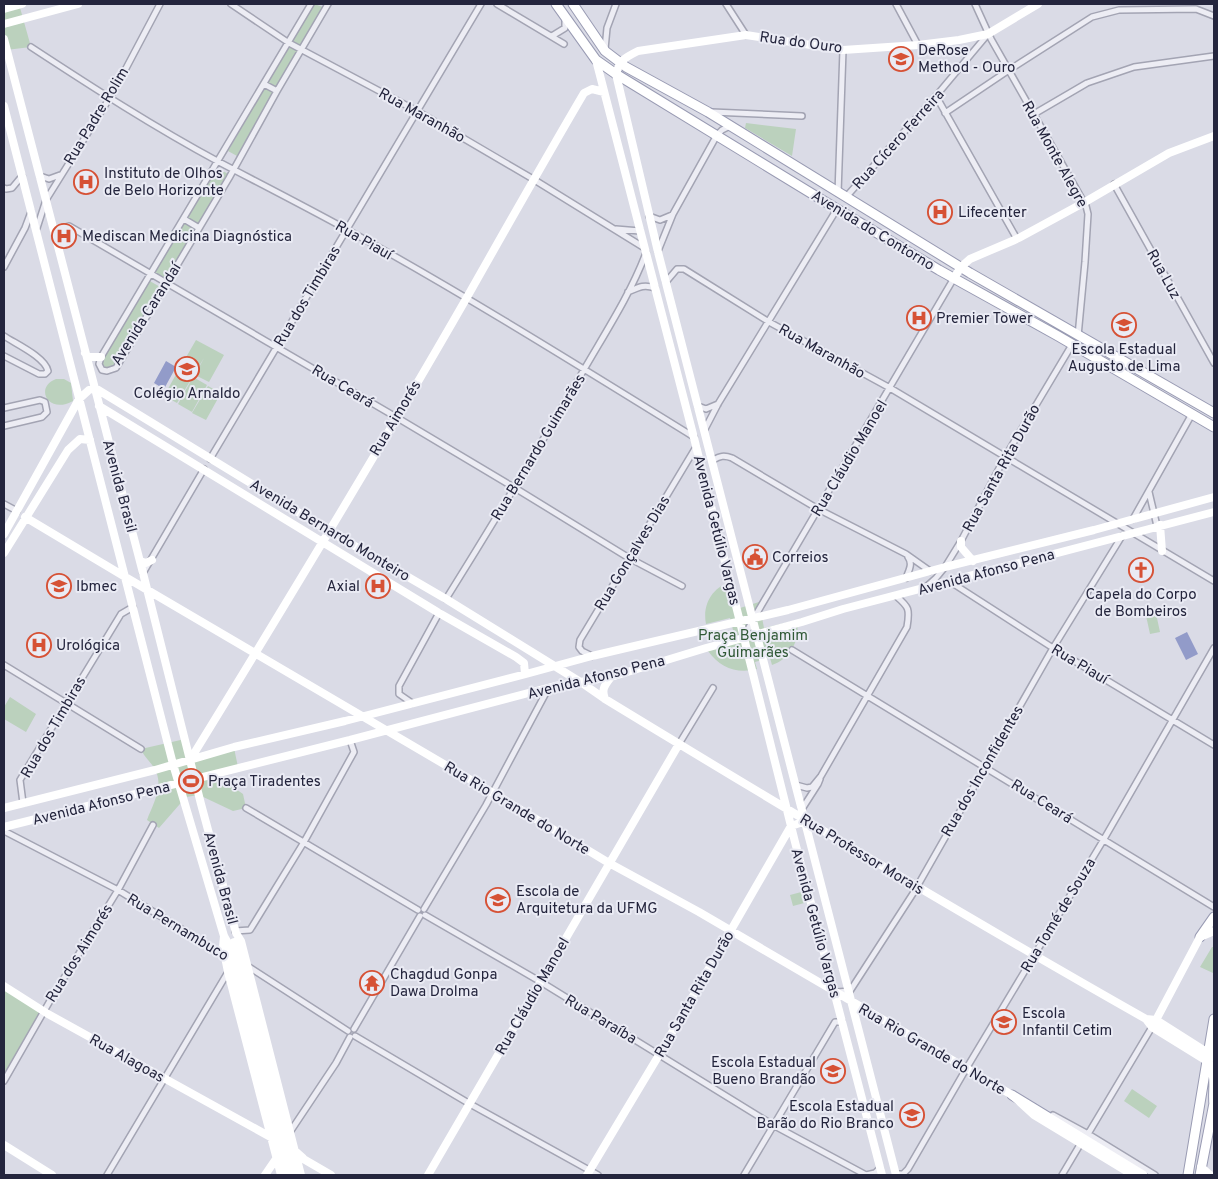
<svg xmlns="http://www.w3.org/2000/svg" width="1218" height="1179" viewBox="0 0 1218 1179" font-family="Overpass,sans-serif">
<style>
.green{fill:#bbd1bd}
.water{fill:#929bc9}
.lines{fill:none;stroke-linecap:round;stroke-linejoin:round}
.street-casing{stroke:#a3a4b3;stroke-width:8}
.primary-casing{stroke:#999bb3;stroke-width:11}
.street{stroke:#ededf4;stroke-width:5}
.secondary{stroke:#fff;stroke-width:8}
.primary{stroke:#fff;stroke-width:9}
.labels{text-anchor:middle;stroke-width:4;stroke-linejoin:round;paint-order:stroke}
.street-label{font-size:15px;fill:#24253d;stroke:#eaebf4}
.poi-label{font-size:15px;fill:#24253d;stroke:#eaebf4;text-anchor:start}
.park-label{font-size:15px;fill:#305936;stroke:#eaebf4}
</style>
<rect width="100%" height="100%" fill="#dadbe6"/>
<path class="green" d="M4,4h15l12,43 -25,3 -2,-7z
M314,4l9,3 -23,40 -8,-5z
M290,46l8,4 -22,38 -9,-5z
M265,87l8,5 -36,64 -9,-5z
M746,123l50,6 -4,27 -47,-28z
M218,168l10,6 -30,51 -11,-6z
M185,222l11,6 -30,51 -11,-7z
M148,280l14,8 -48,79 -7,2 -5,-6 1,-6z
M196,340l28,15 -15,27 -14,-7 9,-17 -10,16 -13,-8z
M179,369l14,7 -16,27 -13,-7z
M193,377l14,8 -15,27 -14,-8z
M56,379h8l7,4 2,18c-25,14 -39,-14 -17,-22z
M208,386l13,7 -15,27 -14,-7z
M733,581l7,27 19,-6 5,26 33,-8c3,19 -5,38 -25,45l-2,-7 -15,4 2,7c-20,5 -37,-1 -49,-18l27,-13 -5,-20 -24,6c-4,-20 7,-38 27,-43z
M1155,609l5,23 -10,2 -5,-23z
M10,697l26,17 -10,18 -22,-13v-12z
M185,739l5,21 44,-12 4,19 -20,7 15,13 10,7 3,14 -13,3 -34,-16 -13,2 -27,31 -12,-8c6,-16 18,-35 7,-52 -4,-7 -10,-11 -13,-19z
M805,891l3,11 -15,4 -3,-11z
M1212,947h2l-1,26 -13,-6z
M4,986l37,22 -1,9 -36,63z
M1132,1089l25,17 -8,12 -25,-17z"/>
<path class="water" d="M166,361l10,6 -12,22 -10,-6z
M1187,632l11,22 -12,6 -11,-22z"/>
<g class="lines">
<defs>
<path id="street" d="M231,4l58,39 128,68 116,68 110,68
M311,4l-210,353 -2,7 3,6 5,1 9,-3 113,-190 48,-87 51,-87
M497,4l67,40
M726,4l20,31
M896,4l22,41
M975,4l16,35 95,167 2,8 -3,48 -7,74
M552,36l13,-8v-9
M31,47c61,40 123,80 188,115 42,22 85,44 127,67 118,65 233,137 348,208
M605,49l2,-21 9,-24
M264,84l13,7
M936,96l81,143
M712,112l90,4
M945,113l64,-43 83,-53 27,-7 77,-1 18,7
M1034,114l53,-31 47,-16 80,-11
M40,176l9,3 11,-4
M1114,184l100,179
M4,188l2,1 6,-1 10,-12
M838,193l5,-143
M846,197l90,-101 52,-62
M649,216l11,4 12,-5
M184,219l15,9
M37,228l9,-28 68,-109 46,-87
M616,229l24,2
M54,230l15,-4 327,191 119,71 114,70 53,28
M658,251l15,-37 44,-79 5,-5 8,-4
M4,267l21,-39 6,-16
M666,282l11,-13h7l85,53 121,66 324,193
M628,292c11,-5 16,-8 27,-4
M4,336c12,8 41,21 44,35l-3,3h-6l-35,-18
M698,406l8,3 12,-5
M4,408l36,-8 5,2 2,10 -5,5 -38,9
M705,429l13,-25 119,-195
M210,459l271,-455
M713,460c7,-4 11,-5 19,-2l86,51 88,45 24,17
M1149,492l8,34
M4,504l13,7
M1133,519l59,-105
M143,573l61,-104
M906,578c3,-8 7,-14 2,-21
M949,581l104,67 161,97
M927,586l9,-8 9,-11 16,-26 44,-84 68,-114
M446,599c45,-72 89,-145 132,-219 23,-41 51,-82 68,-127
M744,637l10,-19 200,-340
M792,650l422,257
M592,656l-10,-5 -3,-4 1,-7 116,-193
M4,665l137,84
M412,703l-13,-9v-8l40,-73
M679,744l34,-56
M796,785l11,3 5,-1 9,-11 86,-149c3,-18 2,-20 -11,-31
M23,803l-3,-23 101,-166 12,-7
M246,808l172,102
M802,809l16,-25 2,-5
M4,831l114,59 107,66
M424,909l62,-104 62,-116
M425,915l116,67 232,143 93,50 9,-2 5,-5
M235,931l15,-1 54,-88 50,-90 -4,-12
M246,965l102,66
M837,992l13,-1 64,-99 139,-244 69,-112
M354,1029l66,-113
M355,1036l115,68 128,71
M4,1081l47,-82 67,-109 35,-65
M1053,1115l35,19 67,41
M290,1132l46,-69 14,-26
M1088,1134l64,-107
M896,1174h7l5,-5 58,-100 138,-230 110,-191
M107,1175l121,-203
M744,1175l91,-153h7
M1062,1175l19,-32"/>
<path id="primary" d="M556,4l40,56 20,14 221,135 102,61 119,66 156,91
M573,4l32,47 21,16 82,45 262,161 244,140
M1200,937l14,-20
M1207,1061c11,13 5,30 7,44
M1012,1095l131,80
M1188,1175l26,-156
M1200,1175l14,-72"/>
</defs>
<use href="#street" class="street-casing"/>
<use href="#primary" class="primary-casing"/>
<use href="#street" class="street"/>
<path class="secondary" d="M4,9l18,-5
M4,24l74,-20
M4,39l139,534 58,231 35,129 5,8 60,234
M596,60l98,378 101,404 87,333
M4,106l169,658 51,172 5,9 59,230
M954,278l7,-11 9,-8 47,-20 68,-37 84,-49 45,-17
M85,353l4,4h12
M95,388l234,143 117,68 136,84 23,16c179,109 359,217 541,320l10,1 52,33 6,5
M99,406l340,207 77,44 8,6 1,11
M25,517l102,61 361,212 121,73 90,49 313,183 22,20 99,60
M1160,525l2,26
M4,534l75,-135 10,-9 6,-2
M961,541v6l12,14
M4,553l64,-103 12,-11 10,1
M140,561l6,2 6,-3
M605,699c-4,-10 0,-14 6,-22
M190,760c94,-153 187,-306 276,-461 39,-69 78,-138 118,-206l8,-4 12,3
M4,808l151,-38 79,-23 111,-26 181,-47 66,-18 196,-46 157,-43 149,-37 120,-33
M4,827l346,-87 205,-54 56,-9 95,-29 96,-26 41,-13 371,-97
M224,936l-1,11 5,25 53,203
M234,942l61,233
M4,986l44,28 246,136 9,8
M1146,1019l6,8 55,34
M1156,1020l44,-83 14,-6
M4,1145l48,30
M300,1157l31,18
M1201,1167l9,8
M265,1175l13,-19
M428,1175l251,-431
M587,1175l72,-120 132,-229 15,-5
M896,1175l-238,-923 -42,-178c4,-14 8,-16 22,-23l108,-16 97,15 75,-5 41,-5 29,-6 50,-30"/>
<use href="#primary" class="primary"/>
</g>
<defs>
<symbol id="university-ring" viewBox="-11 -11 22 22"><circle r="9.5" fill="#eaebf4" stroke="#d65135" stroke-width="1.5"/><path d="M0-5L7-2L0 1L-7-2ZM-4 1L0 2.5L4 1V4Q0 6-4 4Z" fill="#d65135"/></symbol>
<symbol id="hospital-ring" viewBox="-11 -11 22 22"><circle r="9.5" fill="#eaebf4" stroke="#d65135" stroke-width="1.5"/><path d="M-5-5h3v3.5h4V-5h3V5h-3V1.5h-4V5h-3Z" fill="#d65135"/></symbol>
<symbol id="school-ring" viewBox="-11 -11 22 22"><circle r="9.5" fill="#eaebf4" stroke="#d65135" stroke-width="1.5"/><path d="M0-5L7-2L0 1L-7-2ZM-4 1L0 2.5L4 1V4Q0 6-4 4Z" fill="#d65135"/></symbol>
<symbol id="civic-ring" viewBox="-11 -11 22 22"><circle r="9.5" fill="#eaebf4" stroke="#d65135" stroke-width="1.5"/><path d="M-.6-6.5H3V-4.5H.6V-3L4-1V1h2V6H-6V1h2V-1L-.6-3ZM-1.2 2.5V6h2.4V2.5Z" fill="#d65135"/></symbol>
<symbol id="church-ring" viewBox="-11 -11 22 22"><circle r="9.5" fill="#eaebf4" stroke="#d65135" stroke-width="1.5"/><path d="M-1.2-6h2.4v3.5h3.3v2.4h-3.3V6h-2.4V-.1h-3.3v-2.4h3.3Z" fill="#d65135"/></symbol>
<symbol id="stadium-ring" viewBox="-11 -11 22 22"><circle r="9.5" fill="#eaebf4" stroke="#d65135" stroke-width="1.5"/><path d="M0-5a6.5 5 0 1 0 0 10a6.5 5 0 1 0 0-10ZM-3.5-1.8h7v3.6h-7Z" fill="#d65135"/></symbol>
<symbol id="temple-ring" viewBox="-11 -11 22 22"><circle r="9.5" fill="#eaebf4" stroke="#d65135" stroke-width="1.5"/><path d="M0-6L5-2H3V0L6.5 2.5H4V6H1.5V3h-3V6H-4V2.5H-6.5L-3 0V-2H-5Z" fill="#d65135"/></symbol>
</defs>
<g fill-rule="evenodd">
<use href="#university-ring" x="887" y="45" width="28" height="28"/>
<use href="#hospital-ring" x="72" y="168" width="28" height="28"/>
<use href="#hospital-ring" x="926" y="198" width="28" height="28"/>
<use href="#hospital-ring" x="50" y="222" width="28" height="28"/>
<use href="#hospital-ring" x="905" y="304" width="28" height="28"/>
<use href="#school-ring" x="1110" y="311" width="28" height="28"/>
<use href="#school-ring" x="173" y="355" width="28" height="28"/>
<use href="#civic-ring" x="741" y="543" width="28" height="28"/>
<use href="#church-ring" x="1127" y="556" width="28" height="28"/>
<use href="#university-ring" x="45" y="572" width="28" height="28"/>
<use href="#hospital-ring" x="364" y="572" width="28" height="28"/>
<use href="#hospital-ring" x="25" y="631" width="28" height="28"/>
<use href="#stadium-ring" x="177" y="767" width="28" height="28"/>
<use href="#university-ring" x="484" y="886" width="28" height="28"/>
<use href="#temple-ring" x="358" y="969" width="28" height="28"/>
<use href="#school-ring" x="990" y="1008" width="28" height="28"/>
<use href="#school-ring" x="819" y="1057" width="28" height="28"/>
<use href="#school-ring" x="898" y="1101" width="28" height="28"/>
</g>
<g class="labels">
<g class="street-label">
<text transform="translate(801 42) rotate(8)" y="5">Rua do Ouro</text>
<text transform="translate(422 115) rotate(29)" y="5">Rua Maranhão</text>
<text transform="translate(96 116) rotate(-59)" y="5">Rua Padre Rolim</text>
<text transform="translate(898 139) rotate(-48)" y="5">Rua Cícero Ferreira</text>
<text transform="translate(1055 154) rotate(61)" y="5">Rua Monte Alegre</text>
<text transform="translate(873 230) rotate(31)" y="5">Avenida do Contorno</text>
<text transform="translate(364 240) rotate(30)" y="5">Rua Piauí</text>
<text transform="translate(1164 274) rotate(61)" y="5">Rua Luz</text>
<text transform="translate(307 296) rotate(-59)" y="5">Rua dos Timbiras</text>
<text transform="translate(146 314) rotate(-58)" y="5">Avenida Carandaí</text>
<text transform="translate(822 351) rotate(29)" y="5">Rua Maranhão</text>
<text transform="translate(343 386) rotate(31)" y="5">Rua Ceará</text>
<text transform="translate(395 418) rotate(-59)" y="5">Rua Aimorés</text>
<text transform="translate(538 447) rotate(-59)" y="5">Rua Bernardo Guimarães</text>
<text transform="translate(849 458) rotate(-59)" y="5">Rua Cláudio Manoel</text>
<text transform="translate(1001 468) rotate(-61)" y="5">Rua Santa Rita Durão</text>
<text transform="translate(120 486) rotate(75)" y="5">Avenida Brasil</text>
<text transform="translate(330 530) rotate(31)" y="5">Avenida Bernardo Monteiro</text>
<text transform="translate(717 530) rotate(76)" y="5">Avenida Getúlio Vargas</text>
<text transform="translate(632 553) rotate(-59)" y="5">Rua Gonçalves Dias</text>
<text transform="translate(986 572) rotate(-15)" y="5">Avenida Afonso Pena</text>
<text transform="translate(1080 664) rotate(31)" y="5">Rua Piauí</text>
<text transform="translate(596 677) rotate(-14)" y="5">Avenida Afonso Pena</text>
<text transform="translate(53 727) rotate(-60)" y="5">Rua dos Timbiras</text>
<text transform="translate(982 771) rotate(-60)" y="5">Rua dos Inconfidentes</text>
<text transform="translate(1042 801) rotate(32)" y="5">Rua Ceará</text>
<text transform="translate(101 803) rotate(-14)" y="5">Avenida Afonso Pena</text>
<text transform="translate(517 808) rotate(31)" y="5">Rua Rio Grande do Norte</text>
<text transform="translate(862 854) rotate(31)" y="5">Rua Professor Morais</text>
<text transform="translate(221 878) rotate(75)" y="5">Avenida Brasil</text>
<text transform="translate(1058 915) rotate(-59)" y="5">Rua Tomé de Souza</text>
<text transform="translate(816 923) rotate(75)" y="5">Avenida Getúlio Vargas</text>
<text transform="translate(178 927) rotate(31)" y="5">Rua Pernambuco</text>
<text transform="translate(79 953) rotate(-58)" y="5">Rua dos Aimorés</text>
<text transform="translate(694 994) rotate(-60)" y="5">Rua Santa Rita Durão</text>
<text transform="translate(532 996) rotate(-60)" y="5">Rua Cláudio Manoel</text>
<text transform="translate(601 1019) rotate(31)" y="5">Rua Paraíba</text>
<text transform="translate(932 1049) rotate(30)" y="5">Rua Rio Grande do Norte</text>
<text transform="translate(127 1058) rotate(29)" y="5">Rua Alagoas</text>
</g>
<g class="poi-label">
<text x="918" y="55">DeRose<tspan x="918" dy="17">Method - Ouro</tspan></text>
<text x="104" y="178">Instituto de Olhos<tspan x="104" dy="17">de Belo Horizonte</tspan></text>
<text x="958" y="217">Lifecenter</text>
<text x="82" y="241">Mediscan Medicina Diagnóstica</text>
<text x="936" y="323">Premier Tower</text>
<text x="1124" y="354" text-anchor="middle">Escola Estadual<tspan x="1124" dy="17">Augusto de Lima</tspan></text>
<text x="187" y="398" text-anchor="middle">Colégio Arnaldo</text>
<text x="772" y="562">Correios</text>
<text x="76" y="591">Ibmec</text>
<text x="360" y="591" text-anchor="end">Axial</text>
<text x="1141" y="599" text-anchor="middle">Capela do Corpo<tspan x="1141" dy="17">de Bombeiros</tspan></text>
<text x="56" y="650">Urológica</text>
<text x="208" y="786">Praça Tiradentes</text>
<text x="516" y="896">Escola de<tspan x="516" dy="17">Arquitetura da UFMG</tspan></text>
<text x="390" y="979">Chagdud Gonpa<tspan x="390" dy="17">Dawa Drolma</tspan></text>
<text x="1022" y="1018">Escola<tspan x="1022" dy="17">Infantil Cetim</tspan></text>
<text x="816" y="1067" text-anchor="end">Escola Estadual<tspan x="816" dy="17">Bueno Brandão</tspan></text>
<text x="894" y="1111" text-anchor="end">Escola Estadual<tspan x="894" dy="17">Barão do Rio Branco</tspan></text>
</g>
<g class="park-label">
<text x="753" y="640">Praça Benjamim<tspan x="753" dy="17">Guimarães</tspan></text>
</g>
</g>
<rect width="1218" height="1179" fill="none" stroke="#24253d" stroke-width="10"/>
</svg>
